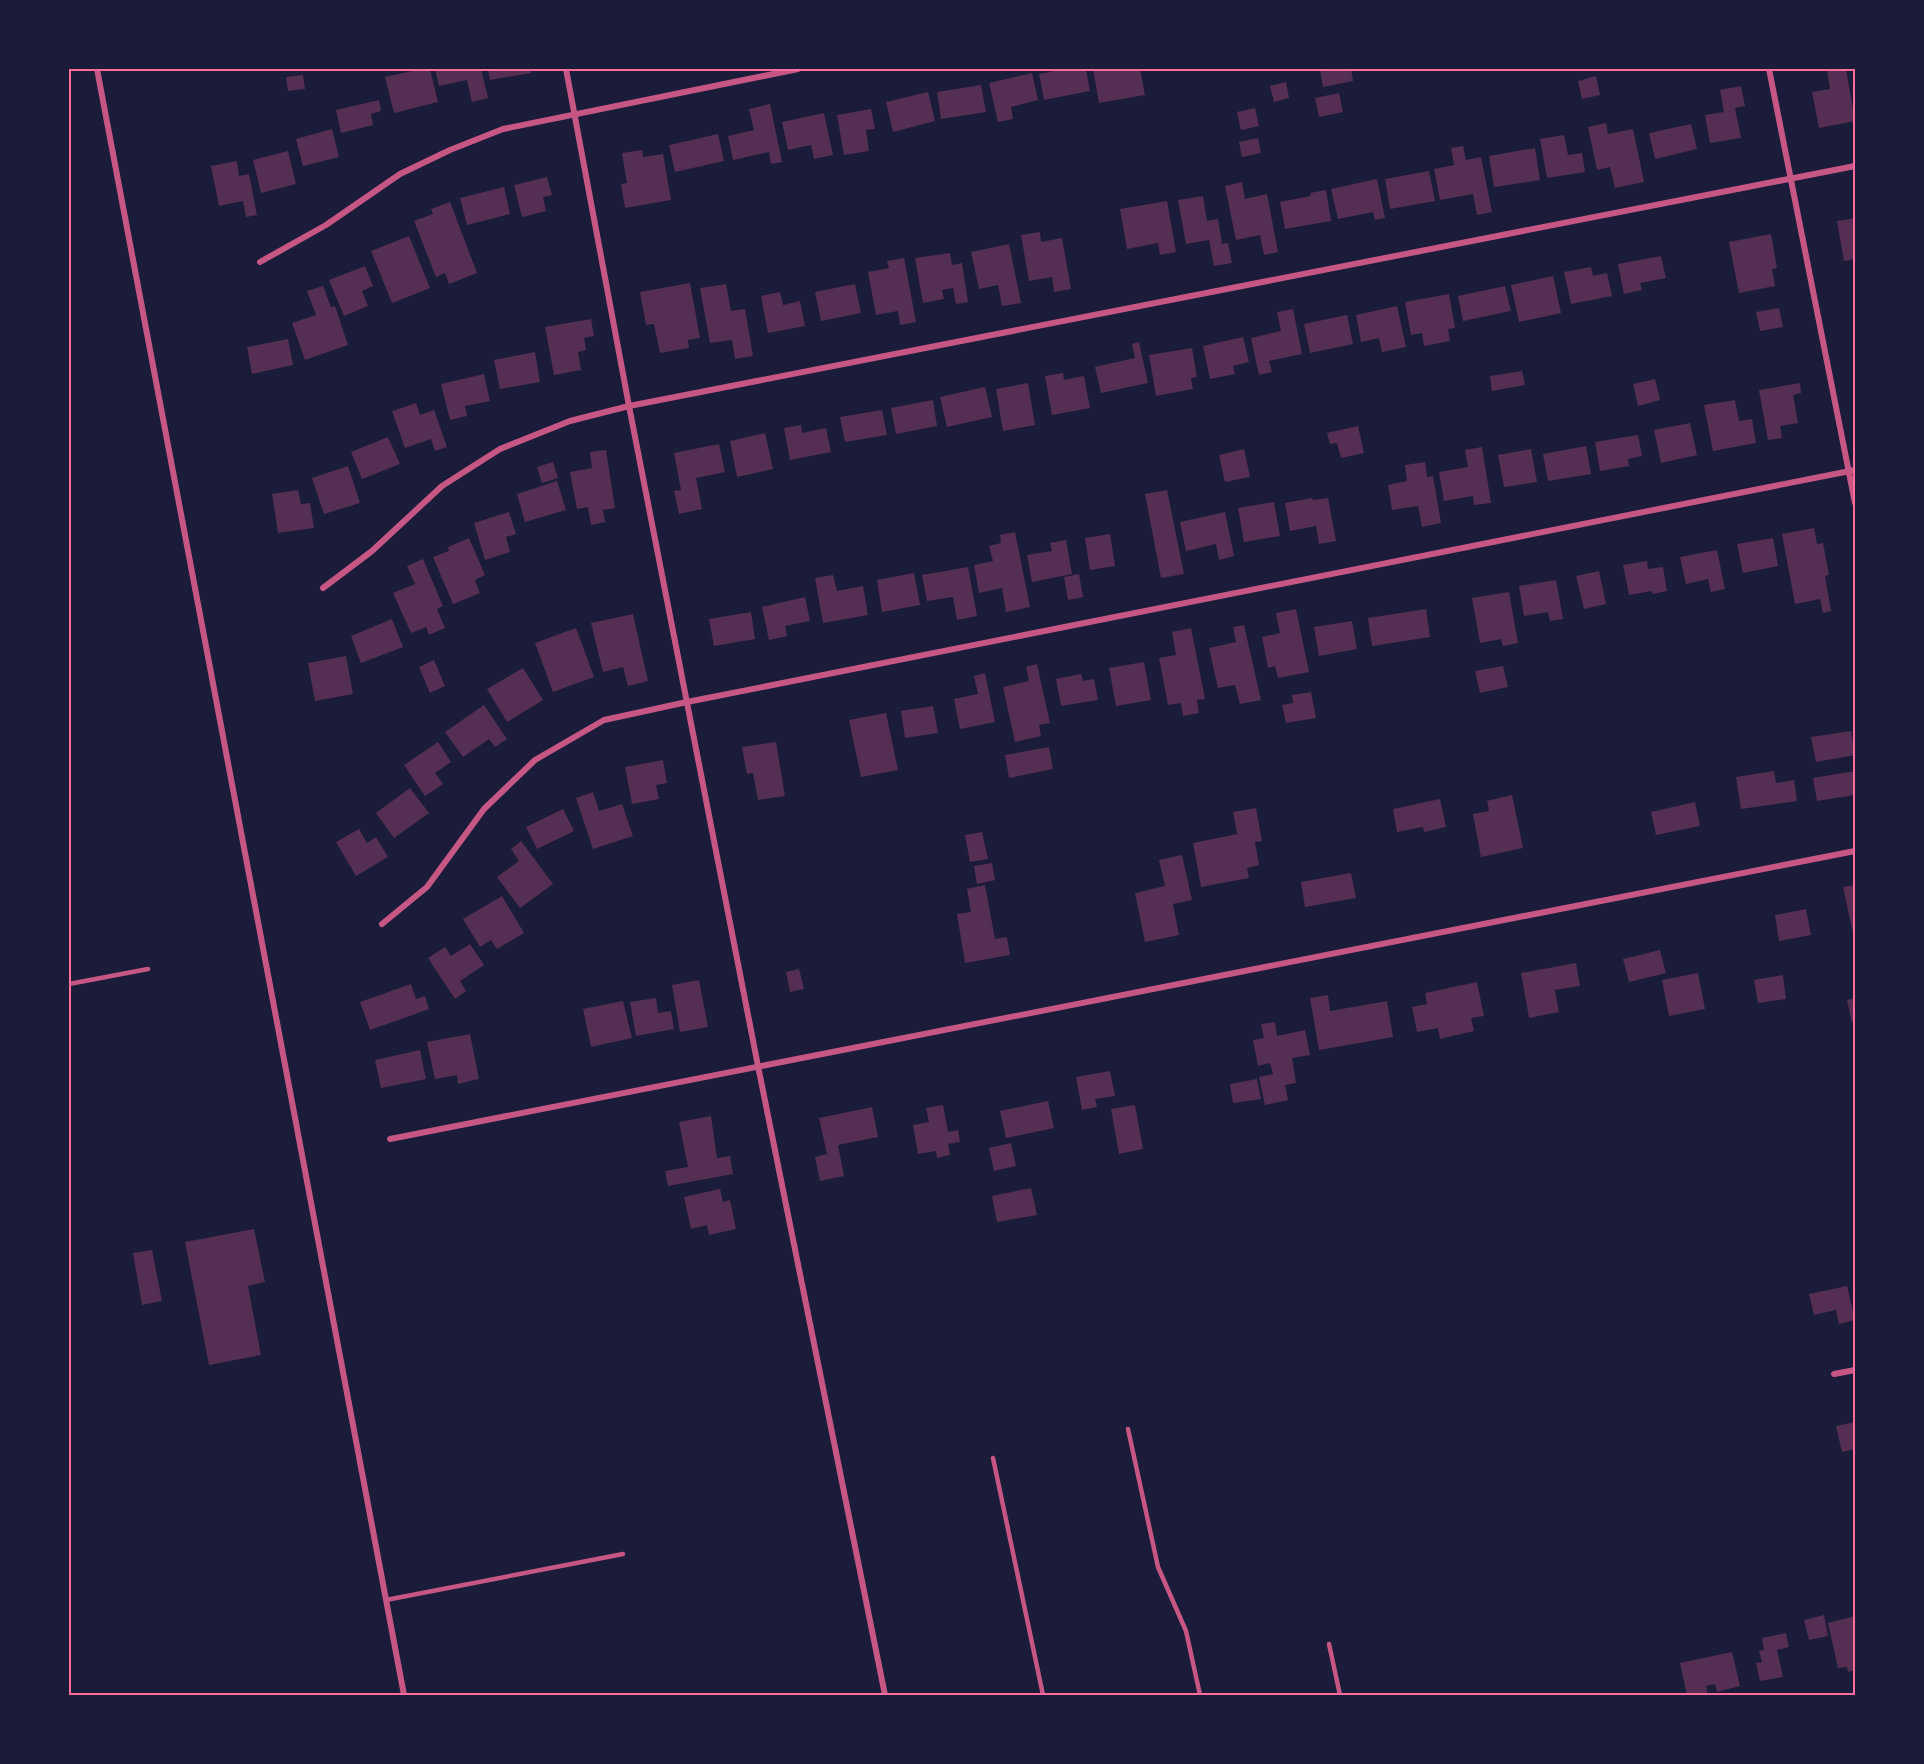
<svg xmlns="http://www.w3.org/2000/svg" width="1924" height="1764" viewBox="0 0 1924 1764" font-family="'Varela Round',sans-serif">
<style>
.building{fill:#542f53}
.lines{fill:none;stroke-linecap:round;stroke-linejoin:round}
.service{stroke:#c65784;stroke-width:4.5}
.minor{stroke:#c65784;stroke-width:6}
.neatline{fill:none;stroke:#ff6b9d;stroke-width:2}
</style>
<rect width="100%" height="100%" fill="#1b1b3a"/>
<path class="building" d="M421,69h9l8,33 -44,11 -9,-36z
M435,69h46l7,29 -16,4 -5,-22 -28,6z
M488,69h42l1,4 -41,7z
M1064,69h22l4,22 -46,9 -5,-26z
M1093,69h47l5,26 -46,8z
M1320,69h31l2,12 -30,6z
M1827,69h19l9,52 -36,7 -7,-36 18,-3z
M1032,73l6,27 -27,7 2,12 -15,3 -9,-39z
M303,75l2,14 -17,2 -2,-14z
M1596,76l4,19 -18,4 -4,-18z
M1286,82l3,16 -15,4 -4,-16z
M981,85l5,27 -45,7 -4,-27z
M1741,86l4,20 -10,2 6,30 -31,5 -5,-28 19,-3 -4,-22z
M928,92l7,29 -42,11 -7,-30z
M1339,93l4,19 -24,5 -4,-19z
M379,100l2,11 -10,3 2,11 -32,8 -5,-23z
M770,104l12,58 -11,2 -2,-12 -36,8 -5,-24 26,-6 -5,-21z
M1255,108l4,18 -18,4 -4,-18z
M871,109l4,20 -9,1 3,21 -25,4 -7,-40z
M824,113l9,42 -19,4 -3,-14 -23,5 -6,-28z
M1606,123l2,11 25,-5 11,53 -29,6 -5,-21 -13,3 -9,-43z
M1691,124l6,25 -42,10 -6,-26z
M332,129l7,28 -36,9 -7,-27z
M718,134l6,27 -49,11 -6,-27z
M1564,135l4,20 14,-2 3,19 -38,6 -7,-39z
M1258,138l3,15 -19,4 -3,-15z
M1463,146l3,14 15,-3 11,55 -15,3 -4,-21 -33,6 -6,-31 20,-4 -3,-17z
M1535,148l5,32 -46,7 -5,-31z
M642,150l1,7 20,-3 8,46 -46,8 -4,-24 6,-1 -5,-30z
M288,151l8,33 -35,9 -8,-33z
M237,161l2,15 10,-2 8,41 -11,2 -3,-16 -24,5 -8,-40z
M1429,171l6,30 -45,8 -5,-30z
M547,177l5,18 -9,2 3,14 -24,6 -8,-32z
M1377,179l8,39 -10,2 -2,-8 -35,7 -7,-30z
M1242,182l3,17 22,-5 11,58 -14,3 -4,-20 -24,5 -11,-54z
M504,187l6,27 -43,11 -7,-27z
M1326,190l5,31 -46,8 -5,-27 31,-6 -1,-3z
M1203,196l4,25 11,-2 4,25 6,-1 4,20 -18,3 -5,-26 -23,4 -8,-44z
M1167,201l9,51 -16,3 -2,-12 -31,6 -7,-40z
M450,202l27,71 -28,11 -4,-11 -9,4 -22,-56 19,-7 -2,-5z
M1855,218v41l-11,2 -7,-40z
M1040,232l1,10 21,-4 9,51 -17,3 -2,-15 -23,4 -8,-46z
M1771,234l6,34 -5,1 3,17 -36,7 -10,-51z
M409,236l21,52 -38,15 -21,-52z
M1009,244l12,59 -19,3 -4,-21 -19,4 -8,-37z
M950,253l2,12 10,-2 6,39 -12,2 -3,-16 -11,2 2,9 -21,4 -8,-45z
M1661,256l5,22 -26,5 2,7 -18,4 -6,-30z
M904,258l12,64 -16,3 -2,-14 -22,4 -8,-43 21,-4 -2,-7z
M365,266l8,20 -11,5 6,15 -24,10 -15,-36z
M1591,267l2,9 14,-3 5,23 -41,8 -7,-32z
M1553,276l8,37 -42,9 -8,-37z
M690,283l10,55 -12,2 1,8 -29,5 -6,-29 -8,1 -6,-33z
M726,284l5,27 14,-2 8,47 -18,3 -3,-19 -22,3 -10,-55z
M855,284l6,29 -40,8 -6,-29z
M323,286l8,21 4,-1 13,39 -43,15 -13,-37 24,-8 -9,-24z
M1505,286l6,25 -48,10 -5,-25z
M780,292l3,13 17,-4 5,25 -37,7 -7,-37z
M1449,294l6,34 -7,1 2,12 -26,5 -2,-13 -11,2 -6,-33z
M1397,306l9,41 -24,5 -3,-14 -18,4 -5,-27z
M1779,308l4,19 -23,4 -4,-19z
M1293,309l9,45 -33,7 3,11 -13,3 -8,-37 30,-7 -4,-19z
M1347,315l6,29 -43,9 -6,-29z
M591,319l3,17 -10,2 2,12 -8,2 3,18 -27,5 -9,-48z
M1243,337l6,25 -16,4 2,8 -25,5 -7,-33z
M288,339l5,26 -41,9 -5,-27z
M1139,342l9,41 -47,10 -6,-26 40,-9 -3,-14z
M1192,348l5,29 -6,1 2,11 -37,7 -7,-41z
M535,352l5,30 -40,7 -6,-29z
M1522,371l3,14 -33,6 -2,-15z
M1063,373l1,7 20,-4 6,32 -38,7 -7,-39z
M484,374l6,27 -25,5 2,10 -17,4 -9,-36z
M1655,379l5,21 -22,6 -5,-22z
M1028,383l7,42 -32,6 -7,-42z
M1800,383l1,10 -8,2 5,28 -18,3 2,12 -14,2 -9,-50z
M985,387l7,30 -45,10 -7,-30z
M933,400l4,26 -41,8 -5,-26z
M1735,400l4,21 13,-2 4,24 -43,8 -9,-46z
M416,403l4,12 14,-5 13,37 -12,4 -4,-12 -26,9 -13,-37z
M882,410l5,25 -42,7 -5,-25z
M1690,423l7,32 -36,8 -7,-33z
M801,425l1,8 24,-5 5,24 -41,8 -6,-32z
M1358,426l6,27 -23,5 -4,-15 -7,1 -3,-11z
M765,433l8,36 -36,8 -7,-36z
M1638,435l4,21 -14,3 1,7 -29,5 -5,-29z
M388,437l12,27 -38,15 -11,-27z
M719,444l6,28 -29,6 6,31 -23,5 -5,-23 7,-1 -7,-37z
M1586,446l5,28 -43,7 -5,-27z
M1482,447l9,56 -17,2 -1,-9 -29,5 -5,-29 29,-5 -3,-17z
M1244,449l6,28 -25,5 -6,-27z
M1531,449l6,33 -33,5 -6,-32z
M606,450l9,58 -12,2 2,12 -14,3 -3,-18 -11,2 -7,-37 22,-4 -2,-16z
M553,462l5,16 -16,5 -5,-16z
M1425,462l2,15 6,-1 8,47 -19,4 -4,-21 -26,4 -4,-25 19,-4 -2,-16z
M348,466l12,37 -36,11 -12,-36z
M557,481l9,29 -41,12 -8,-28z
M298,490l3,14 9,-1 4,25 -36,5 -6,-39z
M1167,490l17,84 -23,4 -16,-84z
M1312,498l1,2 15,-2 8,43 -17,3 -3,-18 -26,5 -5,-28z
M1274,502l6,34 -36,6 -6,-34z
M509,512l7,22 -10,3 4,15 -25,8 -11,-37z
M1225,512l9,44 -15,4 -3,-16 -30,7 -6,-29z
M1814,528l3,16 6,-1 6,32 -4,1 6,35 -8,2 -3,-14 -25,5 -13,-70z
M1015,532l15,75 -24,5 -4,-24 -23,5 -5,-28 19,-4 -4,-15 12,-3 -1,-8z
M1110,534l5,32 -25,4 -5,-32z
M469,538l16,37 -10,5 5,13 -27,11 -20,-47 16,-6 -1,-4z
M1773,538l5,28 -35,7 -6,-29z
M1066,540l6,34 -40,8 -5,-27 25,-4 -2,-8z
M1717,550l8,39 -14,3 -3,-13 -22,5 -6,-27z
M423,559l20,47 -6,3 8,19 -16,7 -3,-8 -15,6 -18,-40 22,-9 -8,-18z
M1647,561l1,8 15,-2 4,24 -14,3 -1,-3 -23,4 -6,-30z
M968,567l9,49 -20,4 -4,-23 -26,4 -5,-26z
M1599,571l7,33 -22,5 -8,-33z
M914,573l6,32 -38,7 -5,-32z
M1079,574l4,23 -15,3 -4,-23z
M833,575l4,16 26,-5 5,29 -45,8 -8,-45z
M1556,580l7,39 -13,2 -2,-9 -24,4 -5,-30z
M1509,592l9,51 -15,3 -2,-7 -21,4 -8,-45z
M805,597l5,24 -25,5 2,10 -18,4 -7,-33z
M1296,609l13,63 -31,6 -3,-12 -7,2 -6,-31 18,-4 -4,-20z
M1426,609l4,28 -58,9 -4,-28z
M751,612l4,27 -41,7 -5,-27z
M633,614l15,67 -20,5 -5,-19 -20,5 -12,-49z
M392,619l11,28 -42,16 -10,-27z
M1352,621l5,28 -38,7 -5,-29z
M1244,625l17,75 -21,4 -5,-19 -17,3 -9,-40 27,-6 -3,-15z
M576,628l18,49 -41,15 -18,-49z
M1191,628l14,71 -8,1 2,13 -16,3 -2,-13 -13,2 -9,-47 17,-3 -4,-23z
M346,656l7,38 -38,7 -7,-38z
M434,660l11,26 -15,7 -11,-26z
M1144,662l7,38 -35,6 -7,-38z
M1037,664l13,59 -11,2 2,11 -26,6 -12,-55 26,-6 -3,-14z
M1503,666l5,21 -28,6 -5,-22z
M523,668l20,32 -36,22 -20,-33z
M985,673l10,49 -35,7 -6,-30 24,-5 -4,-18z
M1081,674l2,7 11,-2 4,21 -37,6 -5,-27z
M1311,692l5,26 -30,5 -4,-18 11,-2 -1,-8z
M484,705l23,34 -12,8 -6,-8 -26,18 -18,-25z
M933,706l5,27 -33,5 -4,-27z
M886,713l12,57 -37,7 -12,-57z
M1851,731l4,24 -39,7 -5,-25z
M438,742l13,20 -16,11 8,11 -18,12 -21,-31z
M776,742l9,54 -27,4 -5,-27 -6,1 -5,-27z
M1049,747l4,22 -44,9 -4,-23z
M663,760l4,23 -11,2 3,14 -27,5 -7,-37z
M1774,771l2,12 18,-3 3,21 -56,8 -5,-32z
M1855,771v24l-38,6 -4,-23z
M410,788l19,25 -35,25 -18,-25z
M593,792l6,19 23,-7 11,32 -40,13 -17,-51z
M1512,795l11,53 -42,9 -8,-43 16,-3 -2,-10z
M1440,799l6,28 -22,5 -1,-5 -26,5 -4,-23z
M1695,802l5,24 -44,9 -5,-23z
M1256,808l6,33 -7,1 4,23 -12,3 2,10 -48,9 -8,-44 44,-9 -4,-22z
M563,809l11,22 -37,18 -11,-22z
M359,829l8,14 9,-6 12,20 -32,19 -20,-34z
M982,832l6,27 -18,3 -5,-27z
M521,841l32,43 -33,24 -23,-31 22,-16 -8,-12z
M1182,855l10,45 -19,4 6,31 -34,7 -10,-49 30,-7 -6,-26z
M992,863l3,17 -18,4 -3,-18z
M1351,873l5,25 -51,9 -4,-25z
M985,885l10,54 12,-2 3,18 -45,8 -8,-49 14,-2 -4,-23z
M1855,885v53h-1l-11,-51z
M502,896l22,37 -27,16 -6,-9 -11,7 -17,-28z
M1806,909l5,26 -32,6 -4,-26z
M470,944l14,21 -24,16 6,10 -11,8 -27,-41 17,-11 6,9z
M1660,950l6,23 -37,9 -6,-23z
M1576,963l4,23 -25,4 4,22 -30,6 -8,-45z
M799,969l5,20 -14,3 -4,-20z
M1698,973l7,36 -36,7 -7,-36z
M1783,975l3,24 -28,4 -4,-23z
M699,980l9,47 -28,5 -8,-47z
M1477,982l7,34 -13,2 3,13 -34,8 -2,-11 -21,4 -5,-25 15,-3 -2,-11z
M411,984l5,15 9,-3 4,13 -59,21 -10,-28z
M1328,995l2,16 57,-10 6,36 -74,13 -9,-52z
M656,998l2,15 13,-2 3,18 -38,7 -6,-34z
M1855,998v24l-3,1 -5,-23z
M623,1001l9,37 -41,9 -8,-38z
M1275,1022l2,14 28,-6 5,25 -18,3 4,25 -11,2 3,15 -23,5 -6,-28 14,-3 -3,-11 -12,3 -5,-26 11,-2 -3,-14z
M470,1034l9,45 -21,5 -1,-9 -22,4 -8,-37z
M420,1050l6,29 -45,9 -6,-28z
M1110,1071l5,25 -20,3 2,8 -15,3 -6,-33z
M1257,1079l4,20 -28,4 -3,-19z
M1048,1101l6,27 -48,10 -6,-27z
M943,1105l5,27 10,-2 2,12 -12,2 2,11 -13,3 -1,-7 -18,3 -5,-29 16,-3 -3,-14z
M1135,1105l8,44 -24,5 -8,-45z
M872,1107l6,30 -40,8 6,31 -24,5 -5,-24 12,-3 -8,-36z
M711,1116l6,42 13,-2 3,18 -65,12 -3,-15 23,-4 -9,-45z
M1011,1143l5,23 -22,5 -5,-23z
M1031,1188l6,27 -40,7 -5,-26z
M720,1189l3,13 7,-2 6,29 -27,6 -2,-10 -16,4 -7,-32z
M254,1229l11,53 -17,4 13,69 -52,10 -24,-123z
M152,1250l10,51 -20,4 -9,-52z
M1847,1286l8,34 -16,4 -3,-14 -22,5 -5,-21z
M1855,1422v27l-13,3 -6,-26z
M1824,1615l4,21 -19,4 -5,-20z
M1855,1616v54l-7,2 -1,-5 -9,1 -10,-45z
M1786,1633l3,14 -12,3 6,27 -23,4 -4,-18 6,-1 -3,-11 5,-1 -2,-12z
M1732,1652l8,34 -23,6 -2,-8 -9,2 2,9h-21l-7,-32z"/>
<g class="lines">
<path class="service" d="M69,984l79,-15
M1128,1429l30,138 28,64 14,64
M993,1458l50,237
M386,1600l237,-46
M1329,1644l11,51"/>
<path class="minor" d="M97,69l307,1626
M566,69l63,337 129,660 127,629
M1769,69l86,434
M260,262l66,-37 74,-51 50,-24 53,-21 295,-60
M323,588l49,-37 70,-65 58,-37 70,-28 59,-15 1226,-240
M382,924l45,-37 57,-78 51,-49 69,-40 83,-18 1168,-232
M390,1139l1465,-288
M1834,1374l21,-4"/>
</g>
<rect width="1924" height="1764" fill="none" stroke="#1b1b3a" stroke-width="141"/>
<rect x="70" y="70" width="1784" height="1624" class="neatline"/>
</svg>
